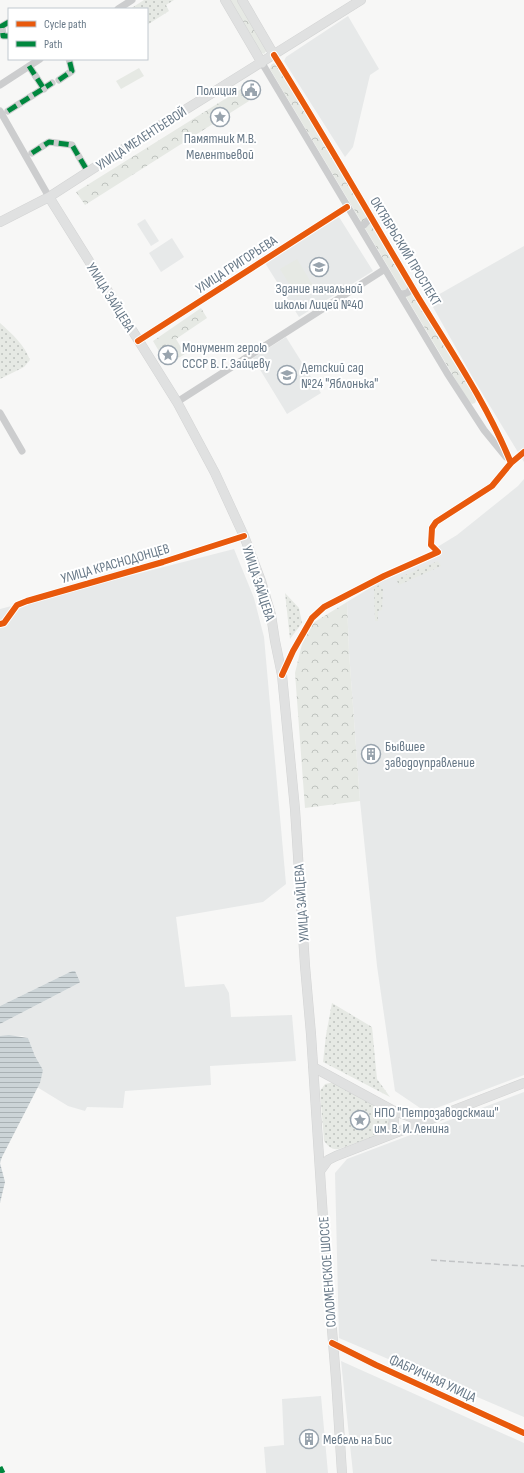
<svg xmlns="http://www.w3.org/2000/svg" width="524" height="1473" viewBox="0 0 524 1473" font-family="'Sofia Sans Condensed',sans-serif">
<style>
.built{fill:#e7e9e9}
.grass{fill:url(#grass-dots)}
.park{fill:url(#park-crowns)}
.pitch{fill:#e6e9e4}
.water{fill:url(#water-rules)}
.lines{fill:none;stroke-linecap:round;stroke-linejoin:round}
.major-casing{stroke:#d3d4d4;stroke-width:10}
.minor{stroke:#cccdce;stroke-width:7}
.major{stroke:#e0e1e1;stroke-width:9}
.rail{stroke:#c1c3c5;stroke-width:1.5;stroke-dasharray:6 3;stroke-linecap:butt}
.quiet{stroke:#00873e;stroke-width:5;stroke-dasharray:10 5;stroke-linecap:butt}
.cycleway-casing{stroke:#fff;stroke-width:8}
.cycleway{stroke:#e8590c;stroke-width:6}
.labels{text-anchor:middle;stroke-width:4;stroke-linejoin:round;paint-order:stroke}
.poi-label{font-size:14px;fill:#677887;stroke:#fff;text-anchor:start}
.street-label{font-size:14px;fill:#677887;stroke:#fff}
</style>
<defs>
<pattern id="grass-dots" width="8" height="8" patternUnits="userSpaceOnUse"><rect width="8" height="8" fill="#e6e9e4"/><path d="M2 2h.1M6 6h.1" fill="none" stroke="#bec2be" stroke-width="1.8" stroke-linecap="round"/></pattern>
<pattern id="park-crowns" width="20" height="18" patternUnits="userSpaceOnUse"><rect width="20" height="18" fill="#e6e9e4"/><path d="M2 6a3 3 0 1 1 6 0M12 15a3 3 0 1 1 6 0" fill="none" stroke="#bec2be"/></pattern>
<pattern id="water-rules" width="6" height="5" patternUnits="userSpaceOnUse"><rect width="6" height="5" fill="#ccd4d7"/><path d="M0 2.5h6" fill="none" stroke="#a9b1b4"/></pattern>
</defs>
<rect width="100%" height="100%" fill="#f7f7f6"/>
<path class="built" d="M348,16l31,53 -9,6 -17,72 -8,10 -61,-96 2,-4z
M339,217l34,54 -74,46 -34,-54z
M145,219l14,22 -8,5 -14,-22z
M172,238l12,19 -23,15 -12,-19z
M524,246v216l-51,-84 -44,-78z
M286,337l35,56 -34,21 -34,-56z
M524,479v596l-98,37 -31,-21 -18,-125 -17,-165 -11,-149 -2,-50 110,-67 61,-49z
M234,549l20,49 10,39 22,247 -23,18 -87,15 9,70 39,-3 5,9 2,24 61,-2 4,46 -86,5 1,19 -86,6 -2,17 -36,-1 -2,4 -17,-5 -31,-19 6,-17 -8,-14 -7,-18 -6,-2h-22v-12l79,-41 -7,-12 -72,35v-397z
M524,1092v325l-185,-79 -4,-165 12,-14z
M341,1361l183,82v30h-171z
M321,1396l7,77h-62l-2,-26 20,-2 -2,-46z"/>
<path class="grass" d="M144,0h30l-8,5 3,6 -22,14v-16h-17z
M0,323c12,11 24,21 30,37l-6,7 -24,12z
M438,561l3,5 -42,19 -3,-6z
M380,585l3,4 -1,21 -4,1v10h-3l-1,-34z
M285,593l14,15 3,15 -12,16z
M332,1003l40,24 5,52 13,18 -67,-35 3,-27z
M330,1083h5l52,29c5,8 3,14 -3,21l-45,16c-7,1 -10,-2 -15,-8l-4,-50 5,-7z"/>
<path class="park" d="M229,0h9l30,49 -4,5 -4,-2z
M274,63l4,2 199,334 -2,4 -3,1 -3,-2 -199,-333 1,-4z
M241,89l8,12 -164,104 -9,-13z
M201,308l6,10 -31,21 9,15 -18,11 -14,-24z
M347,602l2,50 11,149 -55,7 -10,-135 7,-29 11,-21z"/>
<path class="pitch" d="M139,68l5,8 -23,13 -5,-8z
M297,259l17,28 -17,10 -17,-28z"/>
<path class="water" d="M72,971h3l5,11 -1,1 -79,41v-18z
M9,1035l19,3 7,18 8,14 -3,13 -38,74 -2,6 5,19 -5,21v-167z"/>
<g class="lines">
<defs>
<path id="major" d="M225,0l37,63
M242,0l32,55
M49,197l128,205 38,71 29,63 17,45 10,34 4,26 7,34 13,134 10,157 6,68 12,184 13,161 6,94
M0,222l49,-25 107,-69 205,-128
M313,1067l79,43 32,12
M387,1135c8,-10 8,-13 5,-25
M320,1171l8,-11 8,-4 188,-73"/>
</defs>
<use href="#major" class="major-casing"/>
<path class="minor" d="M118,9l14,-9
M9,22l-7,4 1,10h6
M274,55c50,80 96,161 144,242 33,54 69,107 93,166
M262,63l185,310 37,57 22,27
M29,66l15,23
M59,80l13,-9 -3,-12
M0,85l40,-26
M0,111l49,86
M8,111l44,-28
M32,153l17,-11 23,3 16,27
M359,225h5l7,-8
M400,294c7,0 9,-1 12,-8
M138,341l209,-134
M177,402l208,-133
M0,413l22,38
M0,624l4,-1 13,-18 10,-4 136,-39 81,-26
M282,675l11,-24 19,-33 12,-11 60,-31 54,-24 -7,-7 1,-17 4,-6 56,-36 19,-23 13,-11
M332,1343l44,22 148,68"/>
<use href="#major" class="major"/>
<path class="rail" d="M431,1260l93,6"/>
<path class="quiet" d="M9,22l-7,4 1,10h6
M29,66l15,23
M59,80l13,-9 -3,-12
M8,111l44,-28
M32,153l17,-11 23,3 16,27
M0,1467l3,6"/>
<defs>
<path id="cycleway" d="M274,55c50,80 96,161 144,242 33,54 69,107 93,166
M138,341l209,-134
M0,624l4,-1 13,-18 10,-4 136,-39 81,-26
M282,675l11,-24 19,-33 12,-11 60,-31 54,-24 -7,-7 1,-17 4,-6 56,-36 19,-23 13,-11
M332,1343l44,22 148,68"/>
</defs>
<use href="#cycleway" class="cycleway-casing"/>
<use href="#cycleway" class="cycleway"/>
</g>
<defs>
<symbol id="civic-ring" viewBox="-11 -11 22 22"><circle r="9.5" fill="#fff" stroke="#99a4ae" stroke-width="1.5"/><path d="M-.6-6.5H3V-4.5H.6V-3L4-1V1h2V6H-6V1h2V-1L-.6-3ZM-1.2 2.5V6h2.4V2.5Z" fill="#99a4ae"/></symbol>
<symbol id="sight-ring" viewBox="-11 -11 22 22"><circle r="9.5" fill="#fff" stroke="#99a4ae" stroke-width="1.5"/><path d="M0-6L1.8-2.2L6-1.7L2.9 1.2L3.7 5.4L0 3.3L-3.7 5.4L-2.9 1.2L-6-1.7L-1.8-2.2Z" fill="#99a4ae"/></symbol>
<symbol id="school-ring" viewBox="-11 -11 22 22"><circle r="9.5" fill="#fff" stroke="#99a4ae" stroke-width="1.5"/><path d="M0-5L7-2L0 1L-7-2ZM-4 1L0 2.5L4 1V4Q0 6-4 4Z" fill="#99a4ae"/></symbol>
<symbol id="building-ring" viewBox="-11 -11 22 22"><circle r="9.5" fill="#fff" stroke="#99a4ae" stroke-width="1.5"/><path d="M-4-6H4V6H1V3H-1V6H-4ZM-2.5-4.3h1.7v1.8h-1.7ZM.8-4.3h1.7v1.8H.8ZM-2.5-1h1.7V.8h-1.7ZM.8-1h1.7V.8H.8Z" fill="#99a4ae"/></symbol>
</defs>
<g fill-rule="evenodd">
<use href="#civic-ring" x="240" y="79" width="22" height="22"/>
<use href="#sight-ring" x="209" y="106" width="22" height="22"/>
<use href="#school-ring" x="308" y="256" width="22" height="22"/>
<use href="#sight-ring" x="157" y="344" width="22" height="22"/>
<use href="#school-ring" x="276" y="364" width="22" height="22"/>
<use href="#building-ring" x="360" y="743" width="22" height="22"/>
<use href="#sight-ring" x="349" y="1109" width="22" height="22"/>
<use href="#building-ring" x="298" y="1428" width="22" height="22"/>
</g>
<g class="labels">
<g class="poi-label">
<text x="237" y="95" text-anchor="end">Полиция</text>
<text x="220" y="143" text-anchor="middle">Памятник М.В.<tspan x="220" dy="16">Мелентьевой</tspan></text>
<text x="319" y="293" text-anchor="middle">Здание начальной<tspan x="319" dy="16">школы Лицей №40</tspan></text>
<text x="182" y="352">Монумент герою<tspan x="182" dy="16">СССР В. Г. Зайцеву</tspan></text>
<text x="301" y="372">Детский сад<tspan x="301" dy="16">№24 "Яблонька"</tspan></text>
<text x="385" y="751">Бывшее<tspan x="385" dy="16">заводоуправление</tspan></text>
<text x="374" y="1117">НПО "Петрозаводскмаш"<tspan x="374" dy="16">им. В. И. Ленина</tspan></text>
<text x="323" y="1444">Мебель на Бис</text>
</g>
<g class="street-label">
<text transform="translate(141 138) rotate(-33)" y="5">УЛИЦА МЕЛЕНТЬЕВОЙ</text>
<text transform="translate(406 251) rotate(59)" y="5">ОКТЯБРЬСКИЙ ПРОСПЕКТ</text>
<text transform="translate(236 264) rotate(-33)" y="5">УЛИЦА ГРИГОРЬЕВА</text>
<text transform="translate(111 297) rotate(58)" y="5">УЛИЦА ЗАЙЦЕВА</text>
<text transform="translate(115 563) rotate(-16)" y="5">УЛИЦА КРАСНОДОНЦЕВ</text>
<text transform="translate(259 583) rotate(72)" y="5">УЛИЦА ЗАЙЦЕВА</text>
<text transform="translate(301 903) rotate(-94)" y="5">УЛИЦА ЗАЙЦЕВА</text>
<text transform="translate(327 1272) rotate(-94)" y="5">СОЛОМЕНСКОЕ ШОССЕ</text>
<text transform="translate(433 1378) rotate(25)" y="5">ФАБРИЧНАЯ УЛИЦА</text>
</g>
</g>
<rect x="8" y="8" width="140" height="52" fill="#ffffff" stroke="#c2c9cf"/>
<rect x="16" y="21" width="20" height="6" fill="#e8590c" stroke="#c2c9cf"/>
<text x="44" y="28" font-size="12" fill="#677887">Cycle path</text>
<rect x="16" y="41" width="20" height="6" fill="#00873e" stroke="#c2c9cf"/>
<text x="44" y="48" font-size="12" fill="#677887">Path</text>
</svg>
